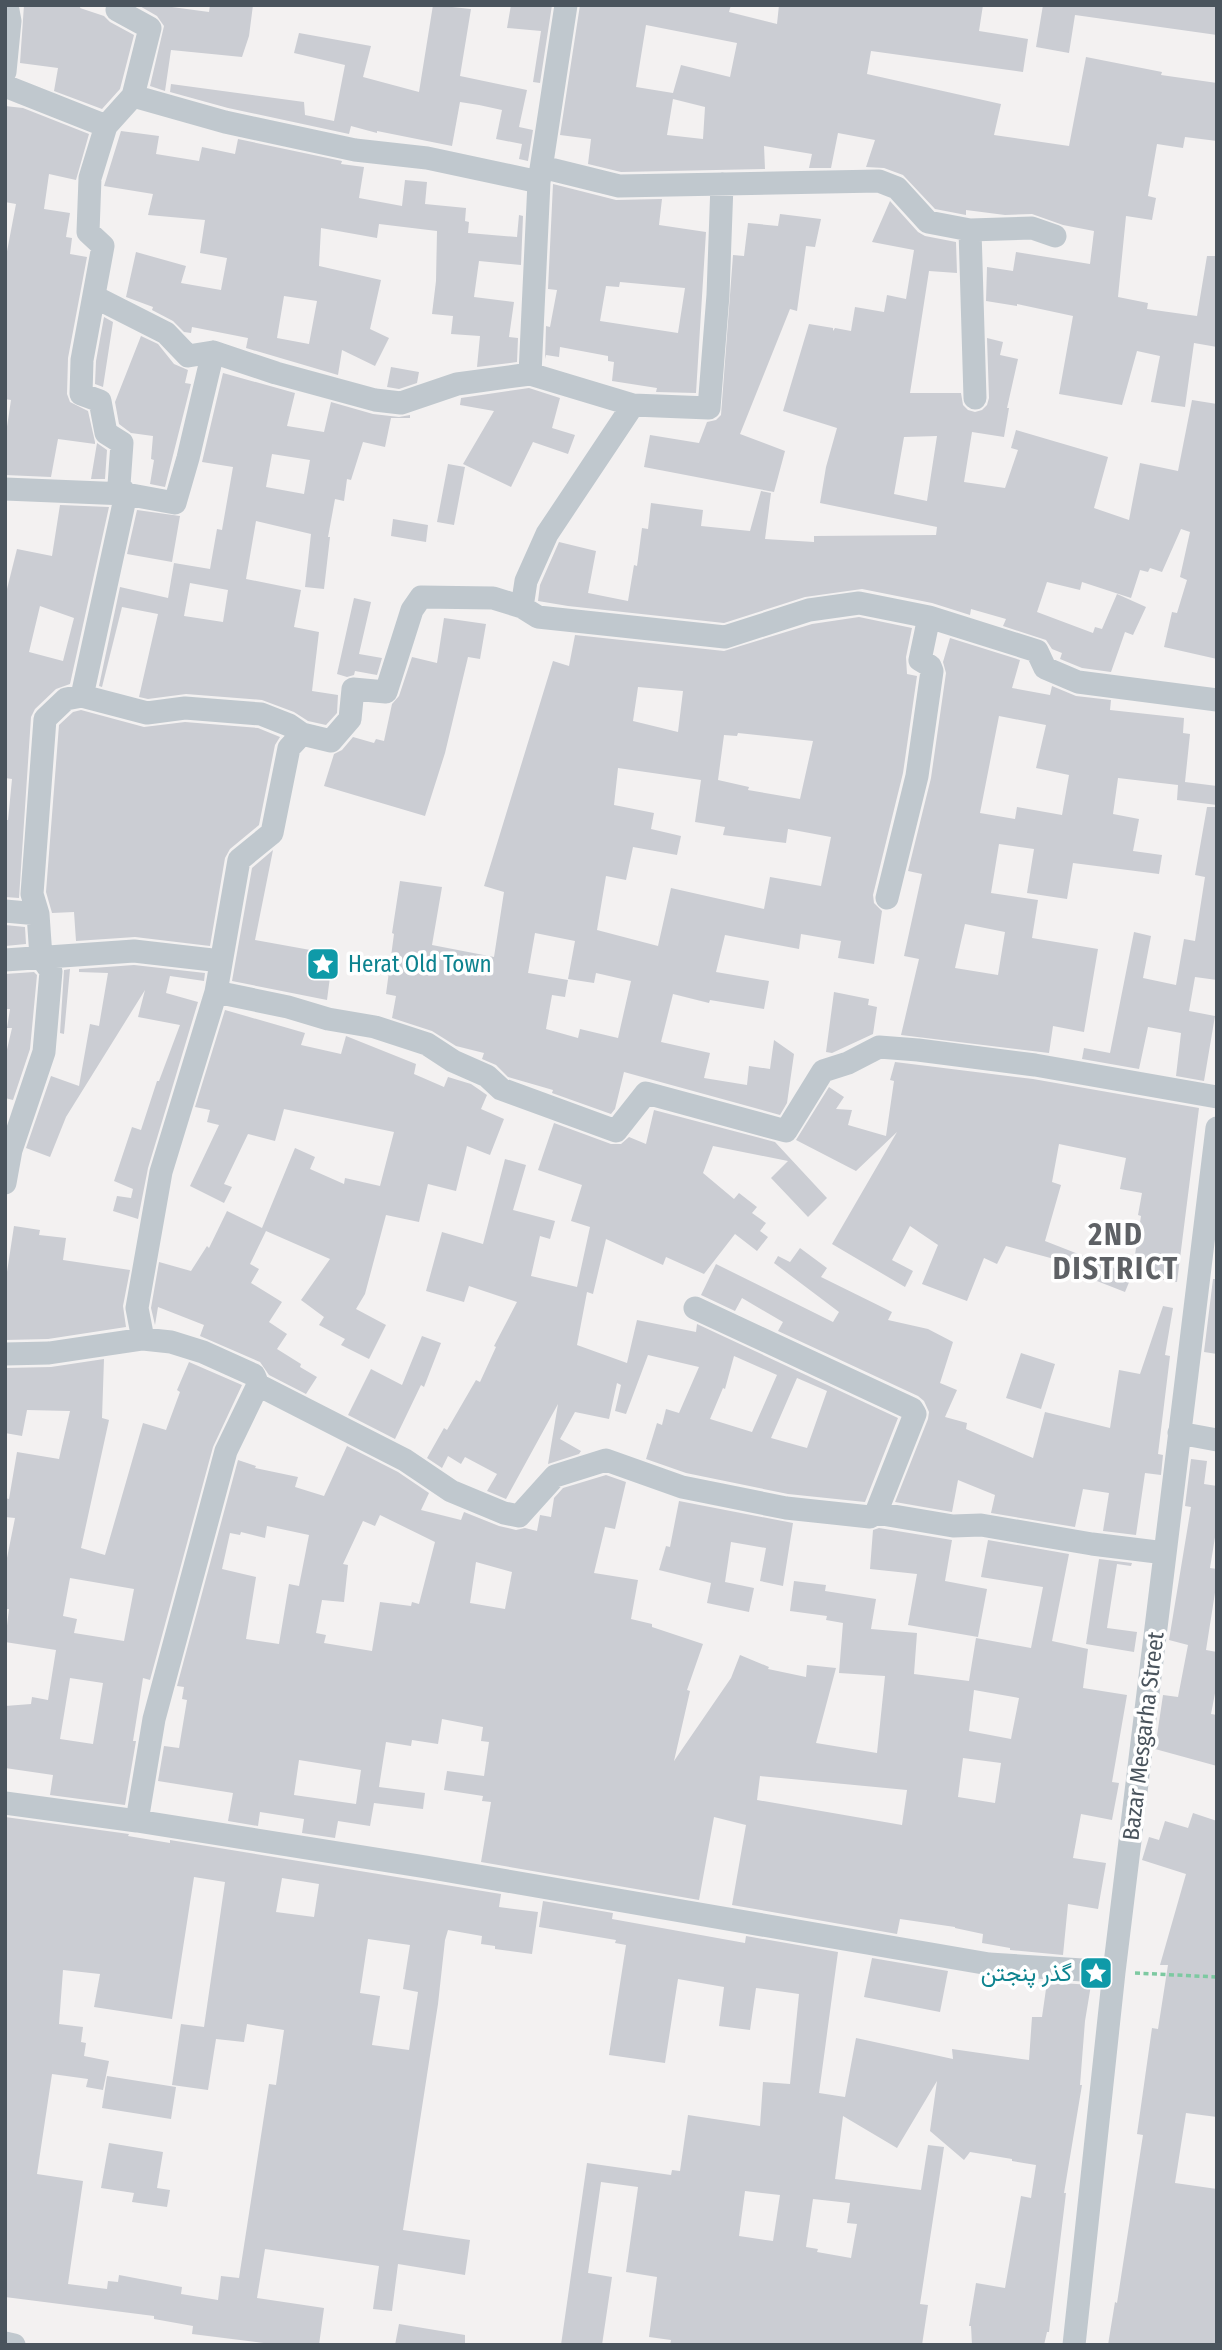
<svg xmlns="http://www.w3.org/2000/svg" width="1222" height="2350" viewBox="0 0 1222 2350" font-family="'Fira Sans Condensed',Vazirmatn,sans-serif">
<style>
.building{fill:#cbcdd3;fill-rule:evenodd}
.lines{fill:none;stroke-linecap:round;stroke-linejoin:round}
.path{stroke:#7dc9a1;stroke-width:3.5;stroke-dasharray:5 3.5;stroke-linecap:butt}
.minor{stroke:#c0c8ce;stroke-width:23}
.labels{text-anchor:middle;stroke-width:7;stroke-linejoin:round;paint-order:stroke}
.culture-label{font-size:23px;fill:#0d838f;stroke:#fff;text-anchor:start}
.street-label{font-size:23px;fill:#4a545d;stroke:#fff}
.district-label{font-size:30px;font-weight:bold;letter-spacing:2px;fill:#5e6165;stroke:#fff}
</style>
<rect width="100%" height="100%" fill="#f3f1f1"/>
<path class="building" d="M24,5h57l-1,3 24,8 6,6 24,13 -14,54 -18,20 -48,-18 4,-23 -38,-5z
M138,5h19l52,7 1,-7h43l-4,31 -7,21 -71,-7 -6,41 -15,-5 14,-60 -7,-10z
M433,5l38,4 -11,67 67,14 -8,37 14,3 -5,31 -9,-2 3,-15 -26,-5 6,-29 -23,-5 -19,-3 -8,44 -75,-15v2l-26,-7 -2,8 -121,-26 -58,-16 1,-8 133,18 1,13 29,6 11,-56 -51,-12 5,-20 72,13 -8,31 56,15z
M511,5h41l-12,78 -7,-1 8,-51 -34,-3z
M580,5h151l-2,7 48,12 2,-19h204l-4,26 49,8 -5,33 -152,-21 -4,23 134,30 -7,31 75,11 17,-89 76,15 -1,3 56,8v58l-32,-4 -2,11 -26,-4 -9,52 8,2 -4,22 -26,-4 -8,81 30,6 -1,6 50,7 10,-60h10v91l-23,-4 -9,64 -34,-5 9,-46 -23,-5 -15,54 -63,-11 14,-78 -56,-12v2l-31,-5 1,-34 26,4 3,-19 74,12 4,-33 -31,-6 -31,-11 -27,1 -39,-5v5l-31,-6 -32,-34 -19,-7 -18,-1 9,-27 -37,-7 -7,35h-22l3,-14 -48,-8 1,23 -144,3 -33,-8 3,-25 -31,-4zM646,25l91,18 -7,34 -49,-12 -8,28 -37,-6zM673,99l32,8 -2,32 -36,-4z
M1043,5h174v30l-142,-20 -6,38 -33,-6z
M5,106l18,2 66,26 -13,46 -27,-6 -5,35 26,4 -4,24 6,1 -2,16 17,3 -19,101 -1,36 3,8 18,9 7,31v2l-37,-5 -7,38 -46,-2v-35l6,-40 -6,-1v-137l11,-58 -11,-2z
M121,131l38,5 -3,18 43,7 3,-14 33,7 3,-15 104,22 -1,3 23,3 -5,31 43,8 3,-26 22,2 -2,22 41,4 -1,13 4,1 -1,11 49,4 2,-22 4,1 -2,49 -42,-4 -5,36 40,5 -5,35 9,1 -1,24 -40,5 3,-31 -29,-2 2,-18 -21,-2 4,-33 1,-50 -58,-7 -2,14 -56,-10 -2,38 62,14 -11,49 19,9 -14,28 -33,-16 -4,25 -92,-27 2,-10 -56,-11 -1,6 -7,-1 -11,-11 -21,-11 1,-3 -27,-10 10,-45 50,14 -5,17 40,7 6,-32 -27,-5 5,-33 -57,-5 5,-21 -49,-8zM284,296l33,5 -8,43 -32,-6z
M553,184l63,16 46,-1 -3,26 47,7 -10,161 -40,-1 1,-4 -45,-7 2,-19 -6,-1v-5l-48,-9 -1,10 -13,-2 -1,4 1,-33 4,1 7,-37 -9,-1zM620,282l65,6 -7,45 -78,-12 6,-35 13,1z
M890,201l28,31 7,4 31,6 1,31 -28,-2 -19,122h51l2,12 5,5 7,2 7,-2 5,-5 2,-7 -2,-60 16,4 -3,13 18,4 -11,49h2l-5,29 -32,-5 -8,50 41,6 13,-38 -7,-2 5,-18 92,27 -14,51 35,12 11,-57 38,8 14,-71 25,4v255l-53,-12 8,-35 5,1 10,-33 -7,-3 10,-45 -9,-3 -19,43 -12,-4 -2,4 -8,-2 -9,28 -49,-16 -2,8 -33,-8 -10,30 56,21 2,-6 7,2 15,-35 29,13 -13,28 -8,-3 -14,40 -29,-4 -22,-9 2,-6 -10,-4 -6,-9 -43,-14 3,-7 -35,-10 -1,6 -38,-12 -70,-14 -57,8 -81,26 -156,-17 -30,-5 2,-16 19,-43 37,9 -8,42 40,8 6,-36 3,1 5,-38 6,1 3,-26 52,7 -2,16 49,5 11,-40 10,2 -6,46 49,3v-6l122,-1 1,-8 -117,-24 6,-36 11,-39 -54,-17 26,-87 24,4v3l2,-3 16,3 4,-24 29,5 3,-17 19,4 8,-49 -42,-8zM937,436l-10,65 -33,-7 10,-57z
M780,214l41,5 -6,28 -9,-1 -9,65 -7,-2 -50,125 45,17 -11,41 -130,-25 6,-32 49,8 8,-21 9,-2 5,-5 12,-160 11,1 4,-33 30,3z
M104,317l9,5 -10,65 -8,-3 1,-23z
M141,336l17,8 16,20 14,6 -3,13 6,1 -26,103 -15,-3 4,-24 -3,-1 2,-23 -22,-3 -12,-9 -4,-22z
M391,367l28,5 -2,11 -18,6 -12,-2z
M223,373l72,20 -8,33 37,6 7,-30 42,12 26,3 11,-2v3h-19l-6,29 -22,-5 -12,38 -4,-1 -3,22 -9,-2 -7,38h2l-6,52 -19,-2 6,-53 -55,-13 -10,58 55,11 -7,37 25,5 -7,59 26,4 -1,18 -11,12 -18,-4 -14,-9 -32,-12 -76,-6 -38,5 -9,-2 19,-83 -36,-7 -20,80 -3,-1 21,-99 48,11 6,-35 36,6 7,-40 5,1 11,-63 -31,-5zM272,454l38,6 -6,34 -38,-7zM190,583l38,7 -5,32 -39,-6z
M529,388l31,10 -8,30 23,7 -7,19 -35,-12 -22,45 -48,-23 31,-53 -34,-6 1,-7z
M97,443l10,7 -2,29h-14z
M448,464l17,3 -11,58 -17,-3z
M60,505l49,2 -39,177 -14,5 -21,20 -4,8 -12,181 -14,-1v-77h3l4,-41 -7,-1v-181l12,-48 35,7zM40,606l34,12 -11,43 -34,-9z
M137,510l43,6 -8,46 -45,-8z
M393,519l35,6 -2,17 -35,-6z
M354,598l17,4 -12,52 23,4 -5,17 -22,-4 -1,4 -7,2 -10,-3z
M859,617l53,11 -6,29 1,17 10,2 -14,97 -30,122 1,8 8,8 -8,53 -36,-6 3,-17 -40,-7 -2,15 -74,-14 -9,37 53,9 -5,28 -54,-9 -1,3 -36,-9 -12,48 49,11 -6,25 43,7 2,-19 21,3 4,-29 20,14 -7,49 -7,12 -156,-43 -9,37 -4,5 -59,-21 1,-3 -45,-13 -12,-12 -14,-6 2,-6 -28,-7 -24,-15 -40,-13 4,-22 -10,-2 8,-60 -2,-1 8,-52 42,6 -10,58 62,12 10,-65 -20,-6 69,-225 16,5 6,-31 149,16 88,-27zM638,687l45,4 -5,41 -45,-11zM738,733l75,8 -13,58 -52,-9 1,-3 -31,-7 6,-45 13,1zM618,768l83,12 -6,42 30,5 -2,8 63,8 2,-14 43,8 -10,49 -51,-9 -6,32 -93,-21 -13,58 -61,-16 9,-54 20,4 7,-33 44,8 4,-19 -30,-7 3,-16 -40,-8zM535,933l40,8 -7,38 26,4 2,-10 35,8 -13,57 -38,-9 -2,9 -32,-9 6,-34 13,2 3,-17 -40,-7z
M444,618l42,6 -6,35 -12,-2 -23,96 -20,63 -101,-30 10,-32 8,-4 11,-13 21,6 2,-4 8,2 8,-37 7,-8 13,-39 25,6z
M950,638l70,22 -8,28 38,7 2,-9 24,10 35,4 -1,10 74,8 -1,15 7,1 -5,48 32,4v19l-40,-5 1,-15 -60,-7 -5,36 26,5 -6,32 29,4 -3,19 -86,-11 -6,36 -40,-6 7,-44 -35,-5 -8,49 47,7 -6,38 66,11 -14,83 -31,-6 -4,27 -148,-18 18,-76 -15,-3 18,-82 -14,-3 23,-93 15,-105 -3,-11zM999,716l47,9 -10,43 33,7 -7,40 -45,-8 -2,12 -35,-6zM965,924l40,8 -7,43 -43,-7z
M81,710l63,17 41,-5 73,6 22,9 -5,8 -16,80 -29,24 -5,9 -15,88 -75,-9 -59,4 -2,-29 -22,1 -6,-21 13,-167 14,-13z
M1207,807h10v173l-22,-3 -6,34 26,5 -11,65 -28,-5 5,-43 -33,-6 -9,42 -57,-10 2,-11 26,5 24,-121 17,4 -8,42 33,7 8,-46 11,2 10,-64 -10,-2z
M273,850l-18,90 72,13 -4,23 7,1 -3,23 -95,-19 20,-113z
M5,925l20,2 1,17 -21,2z
M134,965l71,8 -1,8 -34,-5 -4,17 32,9 -50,166 -10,51 -25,-8 4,-15 14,2 2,-9 -19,-8 18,-54 9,3 16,-49h2l21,-56 -42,-8 7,-27 -79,127 -16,40 -24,-9 25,-72 28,10 11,-62 9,2 9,-53 -29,-1v-3z
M70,969l-6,65 -4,-1 4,-63z
M34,972l3,3 -7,74 -17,51 -8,-2v-40l7,-30h-5l3,-19h-5v-35z
M834,992l35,7 -1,6 9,2 -4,27 -41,19 -6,-1z
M225,1010l80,23 -4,12 40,9 5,-18 70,28 -2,10 30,13 4,-10 23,7 16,11 -6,14 23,10 -14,36 -23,-9 -11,45 -28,-7 -9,38 -33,-7 -21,79 -9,15 30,16 -17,34 -28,-14 4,-6 -26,-14 5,-8 -23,-17 29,-41 -64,-28 -16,33 9,5 -8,14 31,19 -13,20 18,12 -10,15 24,15 -1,3 17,10 -11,17 -37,-19 -9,-13 -60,-26 4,-11 -46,-18 -3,18 -4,-17 8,-46 32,9 16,-25 2,2 18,-37 35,17 33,-80 20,9 -5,12 34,15 1,-6 35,8 14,-54 -110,-23 -9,32 -27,-7 -24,50 8,3 -8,16 -34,-17 29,-61 -12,-3 3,-12 -15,-3z
M895,1062l138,17 166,29 -22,174 -45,-8 9,-58 -3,-1 4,-22 -22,-4 6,-31 -67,-14 -7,38 9,3 -16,56 87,34 -7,17 -69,-27 2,-5 -52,-14 -9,18 -13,-6 -17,43 -45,-17 16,-39 -28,-19 -18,34 21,11 -8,16 -73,-43 65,-112 -41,39 -60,-31 33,-53 15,10 -8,12 16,1 -4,15 38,11 8,-55 -4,-1z
M654,1110l121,32 52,56 -19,19 -37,-39 17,-17 -75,-15 -10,27 31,26 5,-6 18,14 -5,6 14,10 -6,8 8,6 -11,14 -22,-17 -31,40 -38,-17 -3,8 -57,-26 -13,55 -6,-2 -10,53 50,18 10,-43 59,12 1,-8 201,94 -33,84 -77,-8 -102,-21 -40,-14 11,-36 5,2 4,-16 13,4 20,-46 -51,-12 -22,59 -11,-3 6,-26 -4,-2 -8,36 -34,-7 -15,27 21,12 -2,3 -31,10 10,-60 -52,95 -19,-8 10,-17 -32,-17 -4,7 -13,-8 -6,12 -15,-10 17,-30 3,2 29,-50 4,2 16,-35 -2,-1 23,-44 -48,-16 -5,16 -38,-11 16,-59 41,12 22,-85 21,6 -13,45 42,11 -5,18 -10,-3 -9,40 46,11 13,-60 -19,-6 11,-36 -44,-15 16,-47 57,21h10l8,-7 17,7zM734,1356l43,19 -25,57 -42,-13 13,-31 2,1zM797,1378l30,13 -20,57 -36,-10z
M14,1226l26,4 -1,5 27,3 -3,22 67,10 -7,36 3,21 -78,12 -43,1v-68h2z
M800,1248l27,20 -6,9 71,35 -4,8 40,9 25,13 -13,41 17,7 -12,27 22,6 -1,6 67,29 12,-46 65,16 9,-58 21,4 23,-68 10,2 -8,47 5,1 -12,98 5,1 -2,20 -16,-2 -9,62 -33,-4 6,-38 -26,-4 -8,38 -84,-14 4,-18 -37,-15 -6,32 -57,-10 33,-83 1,-7 -5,-11 -6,-5 -140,-65 5,-9 -41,-24 -7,13 -34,-16 15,-31 117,58 6,-10 -65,-49 4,-7 12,6z
M1213,1279h4v75l-13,-2z
M422,1336l19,7 -17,44 -3,-2 -26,54 -47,-24 23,-46 31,16z
M1021,1353l34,11 -14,45 -35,-11z
M104,1359l-2,59 7,2 -28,128 24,7 38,-132 23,7 14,-38 -3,-2 12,-28 53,23 -29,62 -63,233 -7,-2 -10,63h3l-11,64 -75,-10 3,-20 -48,-7v-62l26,-2 1,-7 16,3 8,-50 -51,-8 4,-33h-4v-41l10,-50 -10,-1v-19l4,1 8,-47 42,7 11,-48 -43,-1 -5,26 -17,-3v-65l46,-1zM70,1578l64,11 -10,52 -50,-8 3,-14 -14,-3zM70,1678l33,5 -10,61 -33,-5z
M347,1446l51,26 31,21 -8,17 40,10 3,-8 35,14 17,4 9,-2 12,3 3,-16 11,2 3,-19 9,-10 43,-13 20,7 -11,47 -10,-2 -11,46 44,7 -7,39 21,5v3l51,17 -16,46 3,1 -16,70 57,-83 9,-23 29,12 -1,2 38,8 1,-12 29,3 -20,75 61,10 8,-77 -46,-3 4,-50 -17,-3 1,-4 -37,-5 4,-30 32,4 -1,6 51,8 -5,30 46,4 -3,41 55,7 7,-43 55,10 12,-61 -62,-10 7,-37 81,14 -17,87 36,8 -5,39 44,7 -15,87 7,1 -7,37 -31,-6 -8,44 33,5 -8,46 -30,-5 -5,51 -53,-5v-2l-28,-5 1,-9 -28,-6v-1l-55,-8 -3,15 -165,-29 14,-80 -32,-8 -15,83 -218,-38 10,-60 -9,-1 1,-5 -39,-6 3,-19 37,5 5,-34 -8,-1 2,-14 -41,-8 -4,25 -26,-4 -1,6 -25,-4 -7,45 46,6 -2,16 -49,-6 -4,23 -32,-5 -3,17 -33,-5 2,-14 -44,-7 -2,14 -30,-5 5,-28 -75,-12 6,-35 15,2 8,-48 -5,-1 2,-12 -7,-1 61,-226 18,6 -1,2 43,9 -3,10 29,9zM380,1515l55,27 -16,62 -7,-2 -1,4 -31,-4 -8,49 -48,-8 2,-8 -10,-2 6,-33 22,2 4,-37 -5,-1 20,-43 12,5zM267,1526l42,9 -10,51 -10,-2 -10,60 -33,-5 10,-62 -34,-8 8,-36 10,2 1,-3 24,6zM476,1562l36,10 -7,37 -35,-6zM974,1690l45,8 -8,41 -42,-8zM963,1758l38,5 -6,40 -37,-6zM299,1760l62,10 -5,34 -62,-9zM760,1776l147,14 -5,35 -145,-25z
M1191,1459l16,2 -3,23 13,2v39l-7,43 7,1v11l-11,70 11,2v31l-6,31 6,1v51l-62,-17 8,-54 15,2 10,-52 -19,-5 22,-133 -6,-1z
M679,1501l114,22 -10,63 -23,-5 6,-33 -35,-6 -6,40 29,6 -5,24 -42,-9 4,-20 -52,-13 7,-24 4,1z
M879,1528l73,12 -7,41 42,8 -9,48 -70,-12 9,-51 -47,-5 3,-39z
M1099,1559l33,4 -1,3 -14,-2 -10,64 30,4 -3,20 -48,-8z
M1193,1813l24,8v296l-31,-4 -11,70 42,6v156h-109l7,-43 2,1 26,-168 -6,-1 15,-106 6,1 10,-64h-8l26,-91 -44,-14 7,-23 10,3 6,-19 23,7z
M5,1817l124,17 -1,2 42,7v-3l331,54 -2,13 39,5 -6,42 -37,-5v-3l-14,-2 1,-8 -34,-6 -3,10 -7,64 -35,226 67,10 -5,35 -67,-11 -6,47 -19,-2 6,-43 -114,-17 -8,49 67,10 -5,37h-40l-87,-11 1,-8 -39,-7v-3l-149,-19zM194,1877l31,5 -21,145 -23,-3 -9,61 36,5 8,-51 28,3 3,-18 37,6 -8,55 -7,-1 -30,194 -18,-2 -3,24 -37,-6 1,-7 -63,-12 -1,7 -10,-1 -1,8 -39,-5 15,-103 -46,-7 15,-100 36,5 -2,8 17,3 6,-29 -25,-5 2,-13 -5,-1 2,-15 -24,-3 4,-54 37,4 -6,33 78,12zM282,1878l37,6 -5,33 -38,-5zM368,1939l42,6 -7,44 15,3 -9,58 -37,-5 8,-49 -20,-3z
M543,1901l70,12 -1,6 133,24 1,-7 92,16 -19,141 26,4 11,-59 97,21 -1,-10 77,11 3,-43h10l5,-35 44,3 -6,36 -5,64h2l-18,108h2l-17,139h-2l-3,13h-72l-1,-19h-2l7,-43 29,5 16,-92 10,2 5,-33 -24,-4v-2l-42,-7 -6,8 -34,-29 7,-50 -40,67 -54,-32 -8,63 86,11 7,-45 16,2 -24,157 8,1 -6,40h-252l1,-5 -22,-3 8,-60 -31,-5 12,-85 -37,-5 -13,91 24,4 -10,68h-41l26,-182 84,12 1,-5 8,1 8,-56 72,11 3,-44 27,2 9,-90 -43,-6 -6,42 -31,-4 5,-39 -46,-8 -13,84 -56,-8 17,-110 -11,-2 1,-3 -77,-13zM745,2191l35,4 -7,46 -34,-5zM813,2199l37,4 -3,20 10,1 -6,34 -34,-6 1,-3 -12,-2z
M872,1958l76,13 -8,41 -76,-15z
M107,2076l69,11 -5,32 -69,-11z
M109,2143l54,9 -6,36 13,2 -3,17 -35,-5 2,-9 -33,-5z
M399,2324l66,11v10h-70z"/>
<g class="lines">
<path class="path" d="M1135,1973l82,4"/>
<path class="minor" d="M118,5l-1,5 33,18 -17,68 92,26 130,28 72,8 112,24 -9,192 103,31 -86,129 -21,47 -4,26 16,10 187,20 84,-27 50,-7 70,14 108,34 8,17 33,14 139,18
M5,72l5,-51 -3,-16
M5,86l101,40
M542,167l77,19 260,-5 18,7 31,34 42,8 62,-2 23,8
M539,182l27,-177
M970,230l5,168
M95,297l71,36 22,23 25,-4 63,21 99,27 26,3 56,-19 73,-10
M633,405l76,3 9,-113 4,-111
M5,489l121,5 49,9 13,-45 25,-106
M82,696l44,-202 -7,-9 3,-42 -16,-10 -6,-32 -19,-7 1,-34 21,-114 -15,-14 2,-54 16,-52 27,-30
M887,898l30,-122 15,-105 -2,-5 -10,-6 9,-43
M5,911l33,3
M5,960l129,-9 87,10
M216,992l72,15 40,12 47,8 52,17 26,17 34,15 14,13 115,42 30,-38 140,38 37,-60 25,-8 31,-16 39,3 117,15 182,32
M5,1183l6,-33 33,-98 7,-81 -10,-14 -3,-43 -6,-20 13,-175 21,-20 16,-3 65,17 38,-5 76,6 28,11 13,9 29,7 19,-22 3,-30 33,3 26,-82 9,-13 72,1 29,9
M695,1308l217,101 3,5 -39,99
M143,1339l-6,-31 24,-136 55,-180 23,-132 33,-27 17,-85 13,-14
M5,1354l44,-1 94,-14 28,3 32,10 51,23 4,10 147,75 46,31 53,22 15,3 36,-40 51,-16 76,27 104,21 84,9 6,-4 77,13 28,-1 111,19 73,9
M1179,1433l38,7
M5,1803l132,18 289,46 563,97 125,8
M137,1821l17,-102 72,-268 32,-66
M5,2343l9,2
M1074,2345l40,-373 103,-844"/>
</g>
<defs>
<symbol id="sight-square" viewBox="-11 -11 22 22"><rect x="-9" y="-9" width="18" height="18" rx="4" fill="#0f9aa8" stroke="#fff"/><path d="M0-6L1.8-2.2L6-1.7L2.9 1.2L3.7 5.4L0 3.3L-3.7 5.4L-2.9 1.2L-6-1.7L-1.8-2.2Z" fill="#fff"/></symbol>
</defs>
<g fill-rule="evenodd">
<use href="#sight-square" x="304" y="945" width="38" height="38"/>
<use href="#sight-square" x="1077" y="1954" width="38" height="38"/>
</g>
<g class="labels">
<g class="culture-label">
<text x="348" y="972">Herat Old Town</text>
<text x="1072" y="1981" text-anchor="end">گذر پنجتن</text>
</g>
<g class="street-label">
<text transform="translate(1143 1736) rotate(-83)" y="8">Bazar Mesgarha Street</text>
</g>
<g class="district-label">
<text x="1116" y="1245">2ND<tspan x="1116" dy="34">DISTRICT</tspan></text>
</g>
</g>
<rect width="1222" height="2350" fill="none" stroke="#4a545d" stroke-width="14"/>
</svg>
